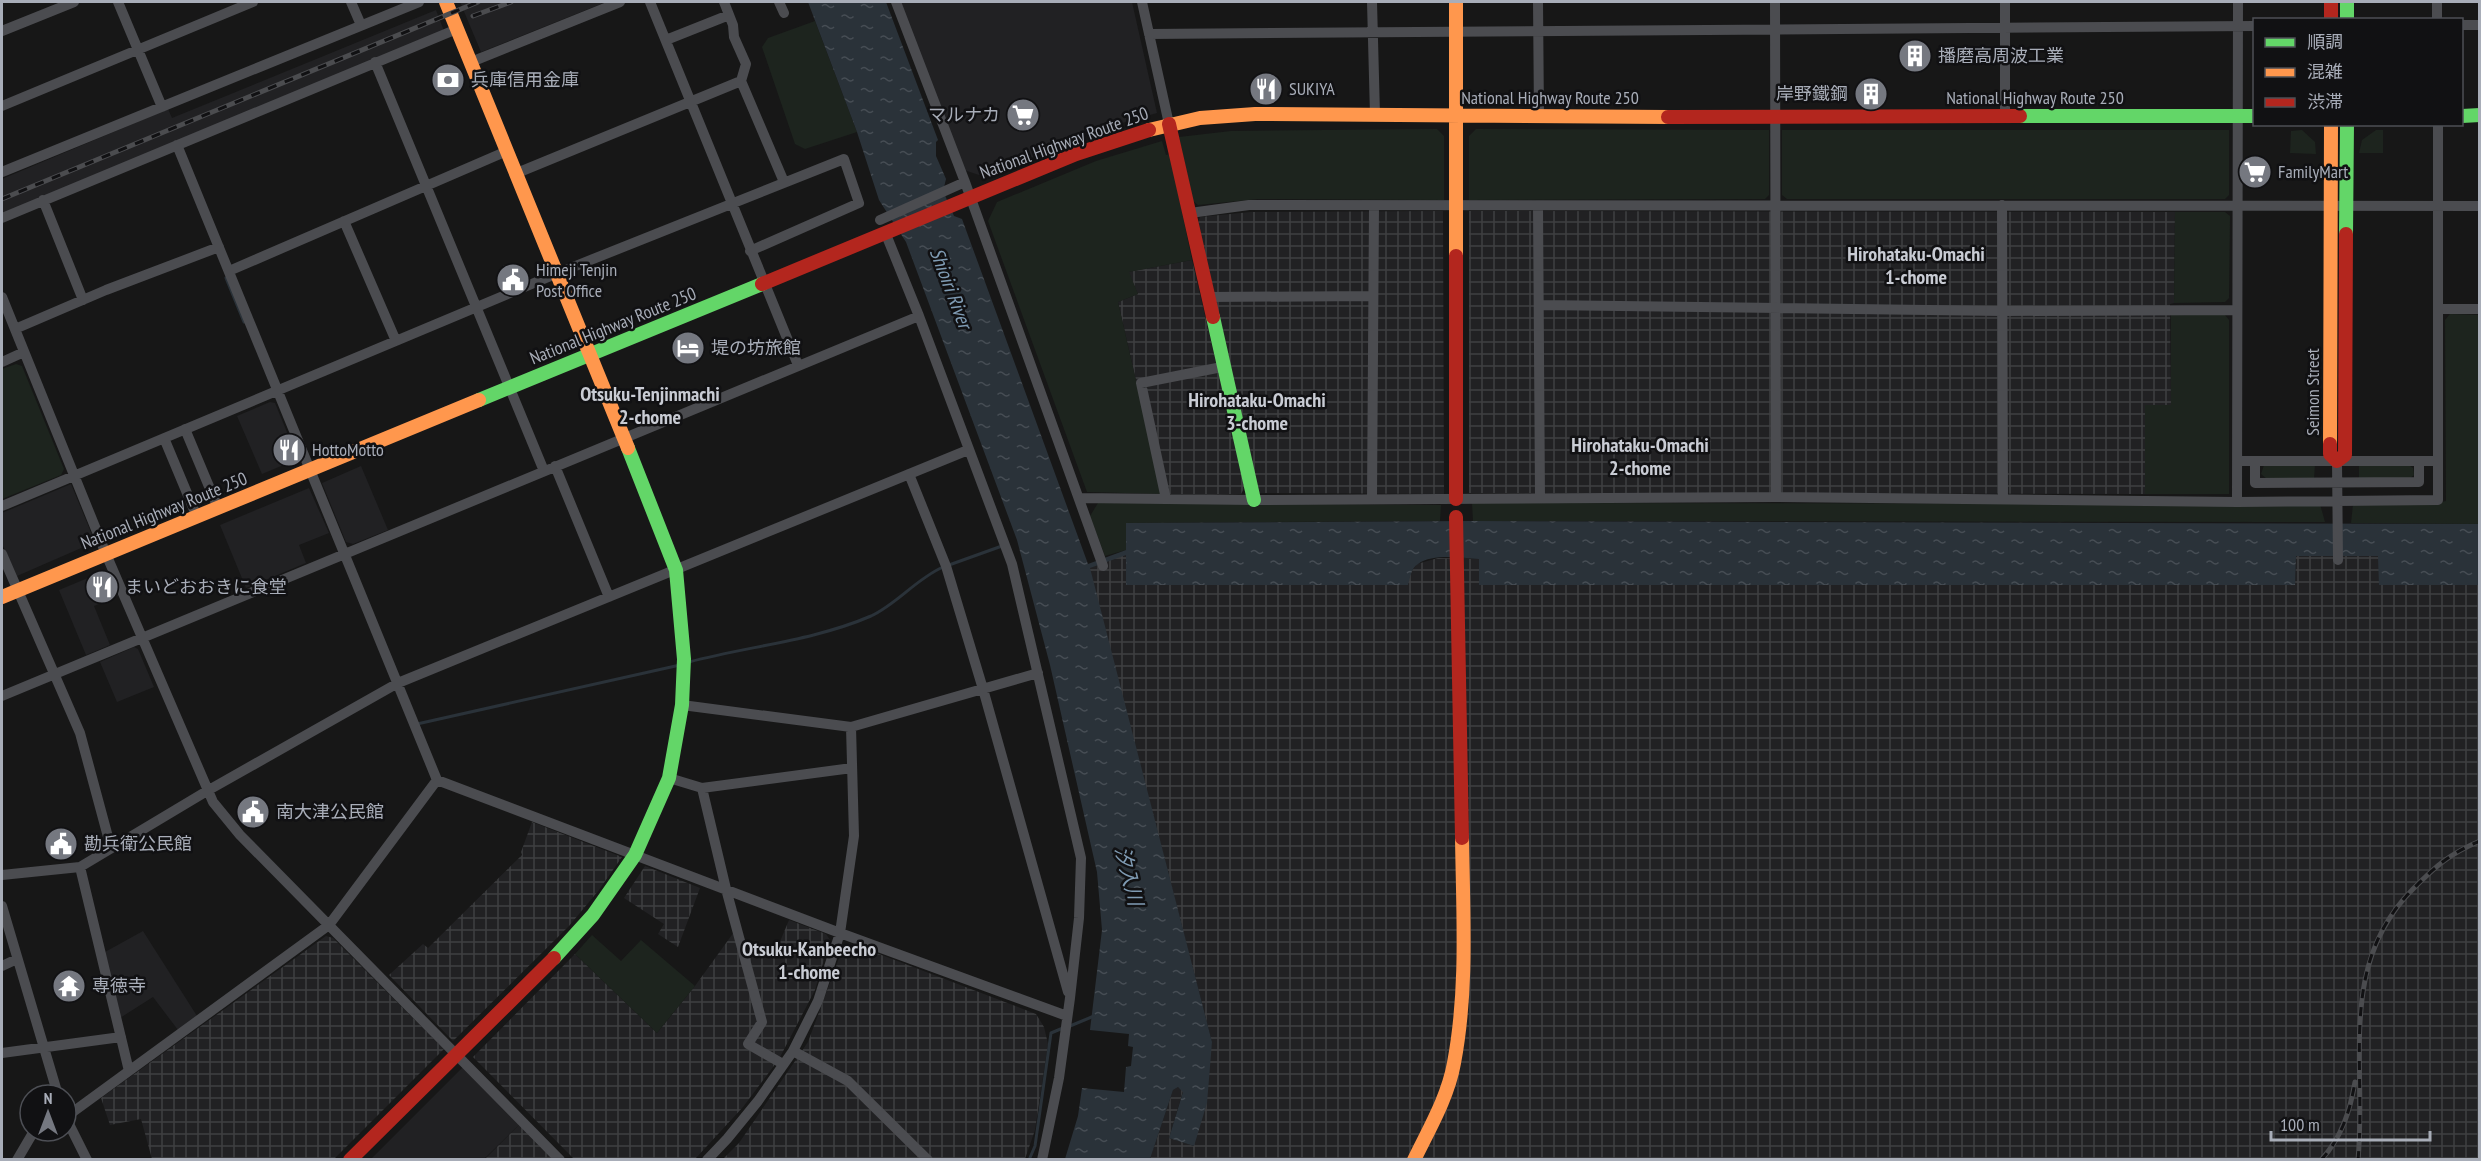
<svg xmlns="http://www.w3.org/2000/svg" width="2481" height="1161" viewBox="0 0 2481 1161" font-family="'PT Sans Narrow','Noto Sans JP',sans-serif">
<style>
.built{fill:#212123}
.industrial{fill:url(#industrial-grid)}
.green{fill:#1d241e}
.water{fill:url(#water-ripples)}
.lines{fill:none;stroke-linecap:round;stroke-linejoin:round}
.stream{stroke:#2a3239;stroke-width:3}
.street{stroke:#4b4c50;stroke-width:10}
.fast{stroke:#63d668;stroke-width:14}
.slow{stroke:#ff974d;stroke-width:14}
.jam{stroke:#b3261e;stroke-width:14}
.rail-casing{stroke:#4b4c4f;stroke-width:5}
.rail{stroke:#111113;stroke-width:3;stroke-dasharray:9;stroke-linecap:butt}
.labels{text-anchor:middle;stroke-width:5;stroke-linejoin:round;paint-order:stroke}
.poi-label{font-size:18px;fill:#a8adb8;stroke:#111113;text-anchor:start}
.street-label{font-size:18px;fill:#a8adb8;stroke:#111113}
.neighbourhood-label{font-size:20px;font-weight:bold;fill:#c9ccd4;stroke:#111113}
.water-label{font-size:20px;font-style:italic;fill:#7f9bb3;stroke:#111113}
</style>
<defs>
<pattern id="industrial-grid" width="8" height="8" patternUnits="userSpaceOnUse" patternTransform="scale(1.5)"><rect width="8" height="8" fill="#212123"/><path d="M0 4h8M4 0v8" fill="none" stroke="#3e3f41"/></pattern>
<pattern id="water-ripples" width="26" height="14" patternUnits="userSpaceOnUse" patternTransform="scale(1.5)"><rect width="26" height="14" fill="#2a3239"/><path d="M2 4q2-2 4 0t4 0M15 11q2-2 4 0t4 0" fill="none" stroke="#464d54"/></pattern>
</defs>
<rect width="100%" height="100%" fill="#171717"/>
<path class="built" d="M460,2h146l-125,50z
M900,2h232l25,111 -56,16 -116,48 -21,-7z
M436,10l8,21 -442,183v-35l166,-70 4,9z
M270,402l5,1 23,56 -36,15 -25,-58z
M361,466l27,64 -35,14 -7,-2 -24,-59z
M71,484l24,58 -78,34 -15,-32v-31z
M309,488l20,45 -30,12 7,18 -60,25 -26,-63z
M107,570l11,26 -24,10 16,39 -24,10 -27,-65z
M134,647l4,2 16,38 -37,15 -17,-40z
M143,931l54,85 -19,14 -25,-33 -33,21 -15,-66z
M463,1067l57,57 -36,35 -114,1z"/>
<path class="industrial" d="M1443,211l1,283 -187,-1 -59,-270 2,-6 51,-5z
M1469,211l706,1 -1,91 -4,1 1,102h-26v88l-676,-1z
M1192,260l53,227 -4,7h-79l-44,-192 20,-8 -10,-22z
M1126,554l1,31h280l4,-13 6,-8 21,-6 41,1 1,26h815l1,-29h83v29h100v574h-1329l23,-69 5,-3 5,4 -14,47 25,8 18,-104 -123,-474z
M532,822l90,35 -23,33 -30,36 -116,115 -64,-66 34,-31 5,4 94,-93 -1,-3z
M645,866l55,22 -22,59 -20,-13 6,-10 -40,-26z
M789,920l37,14 4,6 -15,50 -36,69 -36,48 -48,52h-121l-101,-102 102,-103 82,79 38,-47 39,-54 6,21 39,-9z
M326,936l7,2 111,111 -110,110h-182l-11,-40 -31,6 -9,-27z
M858,946l178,68 8,13 4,17 -13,86 -10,29 -303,1 17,-17 69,-101 34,-92z
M520,1124l35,36h-71z"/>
<path class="green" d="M815,21l42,111 -52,17 -10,-5 -33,-97 6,-9z
M1437,129l7,7v64l-186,-1 -60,6 -5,-4 -14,-64 52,-6z
M1476,129l293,1v65l-4,4 -296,1v-64z
M1782,130h447v65l-4,4h-438l-5,-4z
M2302,130l13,12 1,12 -26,-1 1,-22z
M2376,130h7v23h-24l3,-13z
M1162,141l4,14 4,-1 22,106 -63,12 9,22 -20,8 44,192 -75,-2 -99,-271 9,-19 99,-41z
M2175,212h50l5,4 -1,82 -4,4 -51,1z
M2450,314l29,1v209l-128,-1 2,-19 84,-1 9,-2 -1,-181z
M2171,315h54l4,5v174h-84v-89h26z
M16,364l6,2 42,103 -3,6 -59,24v-130z
M2315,464l-1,15h-47l-6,-5 3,-9z
M2359,464h48l6,4 1,7 -5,4h-50z
M1098,503l343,2 -1,16 -313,2 -1,27 -21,6 -15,-40z
M1472,503l848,1 5,18 -852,-1z
M592,935l29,26 20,-21 54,46 -38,47 -82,-79z"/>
<path class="water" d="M808,2h78l52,138 -2,2v14l10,23 -3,12 11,25 8,3 126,345 38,-14v-27l347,-2 1006,3v61h-100l-1,-29h-82l-1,29h-816v-26c-18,-1 -46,-6 -61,5 -7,4 -8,14 -10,21h-282v-30l-36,13 122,474 -5,61 -13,43 -25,-8 14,-46 -5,-5 -5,3 -23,69h-85l13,-43 4,-28 42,4 2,-25 5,-1 2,-19 -5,-1 1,-12 -39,-4 12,-100 -5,-58 -47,-207 -33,-125 -111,-298 -27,-42 -22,-68z"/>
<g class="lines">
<path class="stream" d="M226,278l18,44
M949,565l53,-19
M689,662c60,-16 124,-21 182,-46 26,-12 45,-37 72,-49
M417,724l263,-59
M1070,1026l24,-10
M1029,1160l6,-14 16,-113 12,-5"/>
<path class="street" d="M118,2l44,105
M351,2l10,23
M650,2l148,363
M724,2l9,23 1,12 12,27 -5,17 43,101
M779,2l5,11
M896,2l69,180 138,384
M1142,2l27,122
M1372,2l3,113
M1538,2l1,115
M1775,2l1,495
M2005,2v114
M2437,2v18
M2462,25h18
M2,31l72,-29
M1149,34l1105,-8
M666,40l63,-25
M375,62l169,409
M471,62l149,-60
M2,106l251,-104
M177,145l260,635 403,153 227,83
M2,172l417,-170
M517,173l224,-92
M43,200l40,100
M2002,205l1,294
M1538,206l2,292
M1190,213l59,-8 1231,1
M2,218l455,-189
M880,220l85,-38
M344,221l52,120
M885,232l34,84 93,248 69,294 -2,60 -9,80 -11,80 -17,82
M229,271l278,-120
M2,297l104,257 107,248 27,33 320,325
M1209,297l164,-1
M1539,305l464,6 234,-1
M2438,309h42
M15,329l91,-39 113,-43
M2,362l22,-10
M185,429l33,79
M164,438l33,79
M2237,461h201
M2255,461v22l164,-1v-21
M2337,461l1,99
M555,466l54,131
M909,474l37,92 37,123 85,303
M1079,498l175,2 522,-3 461,5 201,-2v-376
M1166,499l-25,-116 81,-16
M1372,499l2,-293
M2237,502l1,-500
M2,506l556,-233 286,-114 15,44 -109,48
M2,554l78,179 31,115
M2,696l917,-380
M682,705l169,22 187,-54
M669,778l33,10 150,-20
M702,788l24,101 36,133 -14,22 35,20
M80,867l49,204
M2,875l78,-8 127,-76 191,-108 570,-233
M2,906l56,189
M2,966l15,-7
M793,1051l55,30 80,79
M2,1053l119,-16
M66,1117l263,-192 108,-145
M66,1118l21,42
M17,1160l17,-29
M707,1160l20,-21 31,-38 35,-50 25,-50 22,-68 14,-97 -3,-109"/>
<path class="fast" d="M2347,2v18
M2020,116h234
M2462,116l18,-1
M2346,234l1,-110
M1213,317l41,183
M479,400l283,-116
M554,958l39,-43 42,-60 34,-77 13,-73 2,-46 -8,-89 -48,-122"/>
<path class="slow" d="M446,2l182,446
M1456,2v254
M1149,130l51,-12 55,-4 413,3
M2330,444l1,-320
M2,597l477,-197
M1414,1160c15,-31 34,-63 40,-97 14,-74 9,-150 8,-225"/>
<path class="jam" d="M2331,2v18
M1668,117l352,-1
M1169,124l44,193
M1456,256v243
M762,284l314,-130 73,-24
M2330,444v10l7,7 8,-6 1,-221
M1456,517l6,321
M350,1160l204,-202"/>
<defs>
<path id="rail" d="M473,16l38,-14
M2,199l476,-197
M2321,1160c21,-23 29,-49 34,-78
M2358,1160c9,-97 -21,-195 55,-271 23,-23 36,-35 67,-48"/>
</defs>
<use href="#rail" class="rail-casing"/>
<use href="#rail" class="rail"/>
</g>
<defs>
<symbol id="building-disc" viewBox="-11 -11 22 22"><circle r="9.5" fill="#757880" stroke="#111113"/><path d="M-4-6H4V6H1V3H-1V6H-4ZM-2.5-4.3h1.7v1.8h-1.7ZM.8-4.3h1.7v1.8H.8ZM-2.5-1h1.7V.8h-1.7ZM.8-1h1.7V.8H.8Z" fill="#fff"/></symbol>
<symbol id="bank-disc" viewBox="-11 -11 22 22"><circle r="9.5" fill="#757880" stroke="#111113"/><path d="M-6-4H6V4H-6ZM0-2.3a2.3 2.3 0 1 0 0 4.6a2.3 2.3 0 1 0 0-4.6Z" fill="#fff"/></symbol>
<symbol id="restaurant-disc" viewBox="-11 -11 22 22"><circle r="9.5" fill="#757880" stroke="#111113"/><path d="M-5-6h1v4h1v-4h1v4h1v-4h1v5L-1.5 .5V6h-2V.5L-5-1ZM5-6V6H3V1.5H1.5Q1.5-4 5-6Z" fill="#fff"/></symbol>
<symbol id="supermarket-disc" viewBox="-11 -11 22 22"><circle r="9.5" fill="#757880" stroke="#111113"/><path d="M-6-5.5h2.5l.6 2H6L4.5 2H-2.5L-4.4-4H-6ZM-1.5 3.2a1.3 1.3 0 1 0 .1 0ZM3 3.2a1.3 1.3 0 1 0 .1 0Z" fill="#fff"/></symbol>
<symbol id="civic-disc" viewBox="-11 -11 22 22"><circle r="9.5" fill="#757880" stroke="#111113"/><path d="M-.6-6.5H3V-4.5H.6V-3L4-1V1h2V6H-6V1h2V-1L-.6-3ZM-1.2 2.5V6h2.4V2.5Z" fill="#fff"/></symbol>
<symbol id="hotel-disc" viewBox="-11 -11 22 22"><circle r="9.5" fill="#757880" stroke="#111113"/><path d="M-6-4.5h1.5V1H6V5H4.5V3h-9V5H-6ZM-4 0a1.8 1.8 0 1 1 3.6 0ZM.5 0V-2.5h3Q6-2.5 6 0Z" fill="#fff"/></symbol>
<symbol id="temple-disc" viewBox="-11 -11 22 22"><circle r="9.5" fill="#757880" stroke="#111113"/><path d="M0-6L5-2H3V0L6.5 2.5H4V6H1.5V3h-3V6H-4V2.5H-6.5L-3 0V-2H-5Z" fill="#fff"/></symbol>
</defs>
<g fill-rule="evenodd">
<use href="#building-disc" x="1896" y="37" width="38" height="38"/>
<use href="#bank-disc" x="429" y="61" width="38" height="38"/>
<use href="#restaurant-disc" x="1247" y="70" width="38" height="38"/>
<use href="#building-disc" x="1852" y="75" width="38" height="38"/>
<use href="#supermarket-disc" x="1004" y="96" width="38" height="38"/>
<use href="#supermarket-disc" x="2236" y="153" width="38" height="38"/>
<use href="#civic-disc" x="494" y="261" width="38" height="38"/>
<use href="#hotel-disc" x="669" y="329" width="38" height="38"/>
<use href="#restaurant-disc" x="270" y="431" width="38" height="38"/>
<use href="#restaurant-disc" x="83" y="568" width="38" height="38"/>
<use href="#civic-disc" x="234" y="793" width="38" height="38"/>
<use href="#civic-disc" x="42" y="825" width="38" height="38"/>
<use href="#temple-disc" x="50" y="967" width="38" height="38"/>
</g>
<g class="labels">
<g class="poi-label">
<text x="1938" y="62">播磨高周波工業</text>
<text x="471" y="86">兵庫信用金庫</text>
<text x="1289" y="95">SUKIYA</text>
<text x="1848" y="100" text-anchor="end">岸野鐵鋼</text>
<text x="1000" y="121" text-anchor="end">マルナカ</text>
<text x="2278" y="178">FamilyMart</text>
<text x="536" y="276">Himeji Tenjin<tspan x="536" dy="21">Post Office</tspan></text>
<text x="711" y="354">堤の坊旅館</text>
<text x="312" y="456">HottoMotto</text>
<text x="125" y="593">まいどおおきに食堂</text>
<text x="276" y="818">南大津公民館</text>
<text x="84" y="850">勘兵衛公民館</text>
<text x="92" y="992">専徳寺</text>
</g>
<g class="street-label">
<text x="1550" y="104">National Highway Route 250</text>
<text x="2035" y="104">National Highway Route 250</text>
<text transform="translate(1064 143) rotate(-20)" y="6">National Highway Route 250</text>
<text transform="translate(613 326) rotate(-22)" y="6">National Highway Route 250</text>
<text transform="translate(2313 392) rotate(-90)" y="6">Seimon Street</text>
<text transform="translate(164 511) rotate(-22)" y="6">National Highway Route 250</text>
</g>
<g class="neighbourhood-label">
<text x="1916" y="261">Hirohataku-Omachi<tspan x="1916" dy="23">1-chome</tspan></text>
<text x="650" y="401">Otsuku-Tenjinmachi<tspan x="650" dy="23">2-chome</tspan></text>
<text x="1257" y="407">Hirohataku-Omachi<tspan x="1257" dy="23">3-chome</tspan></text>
<text x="1640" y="452">Hirohataku-Omachi<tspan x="1640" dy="23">2-chome</tspan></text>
<text x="809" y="956">Otsuku-Kanbeecho<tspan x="809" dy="23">1-chome</tspan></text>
</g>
<g class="water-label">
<text transform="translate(951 288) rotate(69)" y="7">Shioiri River</text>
<text transform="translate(1129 876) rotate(76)" y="7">汐入川</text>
</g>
</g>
<rect width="2481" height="1161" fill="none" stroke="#a8adb8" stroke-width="6"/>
<rect x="2253" y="18" width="210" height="108" fill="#111113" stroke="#4d4f55" stroke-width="1.5"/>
<rect x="2265" y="38" width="30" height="9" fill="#63d668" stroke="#4d4f55" stroke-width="1.5"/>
<text x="2307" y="48" font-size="18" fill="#a8adb8">順調</text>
<rect x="2265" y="68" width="30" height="9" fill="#ff974d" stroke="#4d4f55" stroke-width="1.5"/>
<text x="2307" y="78" font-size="18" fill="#a8adb8">混雑</text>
<rect x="2265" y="98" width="30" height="9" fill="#b3261e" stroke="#4d4f55" stroke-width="1.5"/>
<text x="2307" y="108" font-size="18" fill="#a8adb8">渋滞</text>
<g transform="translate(48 1113)"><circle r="28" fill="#111113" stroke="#4d4f55" stroke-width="1.5"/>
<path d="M0-4.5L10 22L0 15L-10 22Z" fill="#757880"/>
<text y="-9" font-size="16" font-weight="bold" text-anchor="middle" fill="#a8adb8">N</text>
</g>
<path d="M2271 1131v9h159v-9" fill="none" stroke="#a8adb8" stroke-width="3"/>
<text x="2280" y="1131" font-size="18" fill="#a8adb8" stroke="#111113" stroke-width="4.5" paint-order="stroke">100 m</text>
</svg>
